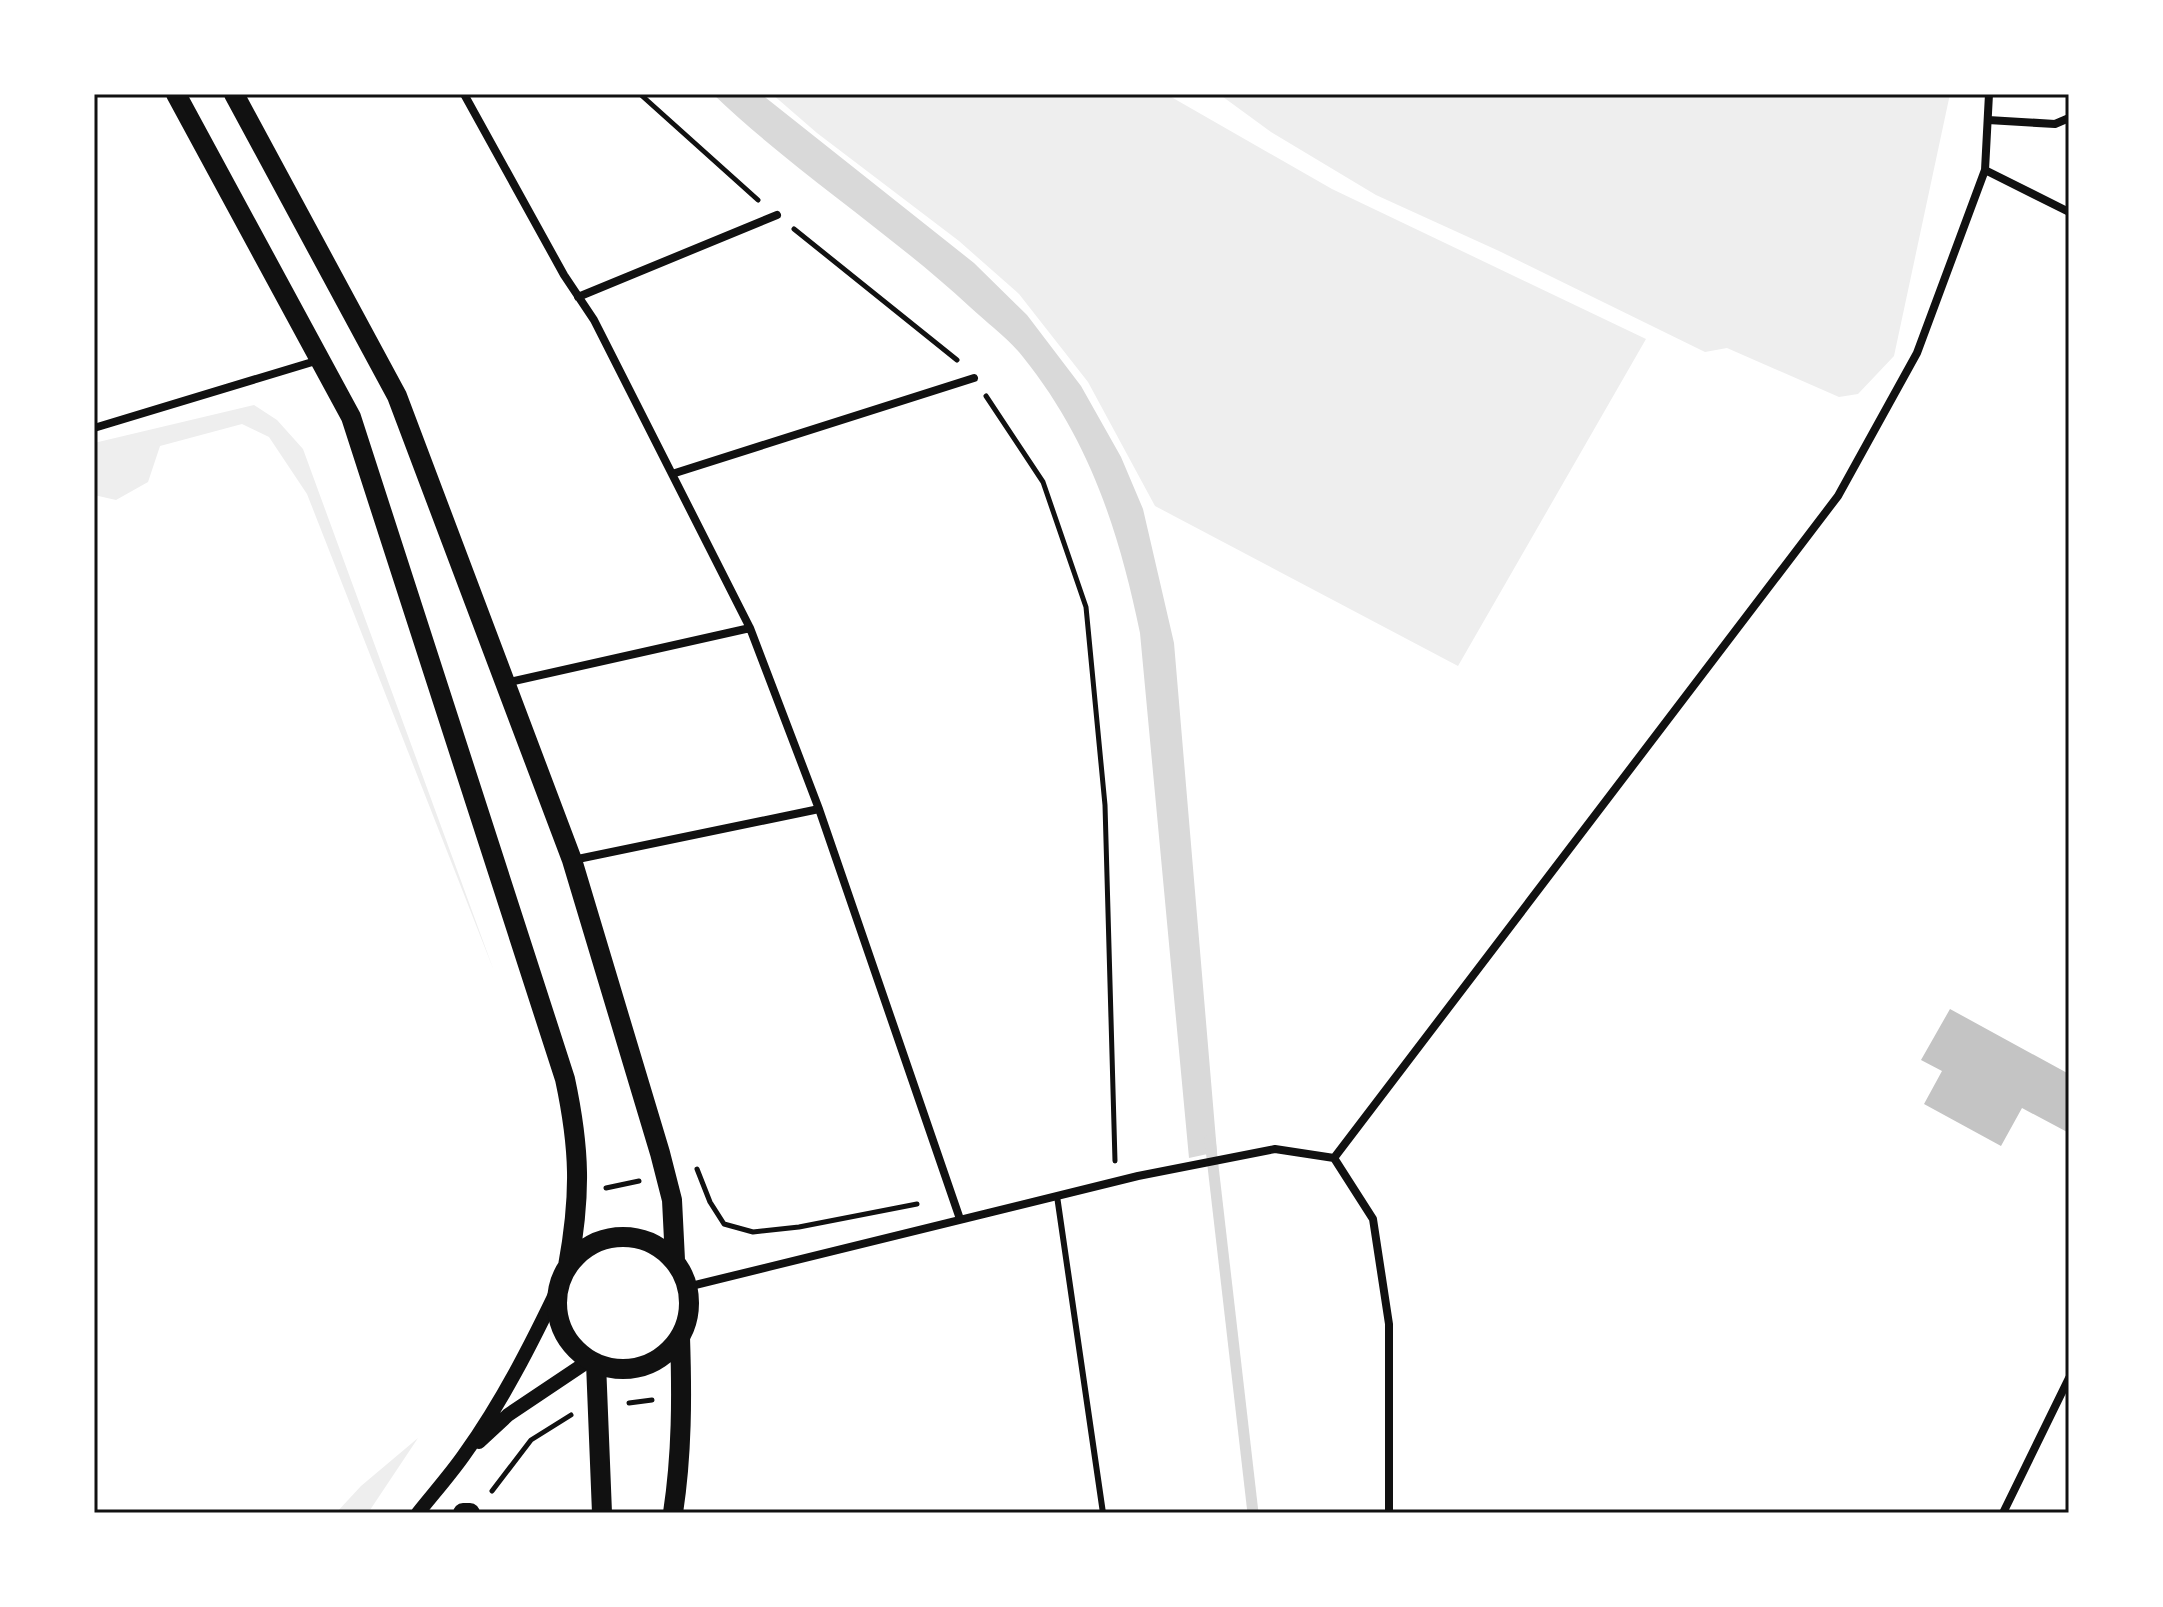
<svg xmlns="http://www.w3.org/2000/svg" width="2163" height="1607" viewBox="0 0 2163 1607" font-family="'Source Sans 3',sans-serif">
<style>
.green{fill:#eee}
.water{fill:#d9d9d9}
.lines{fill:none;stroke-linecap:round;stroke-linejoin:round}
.stream{stroke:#d9d9d9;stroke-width:11}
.building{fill:#c4c4c4}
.path{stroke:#111;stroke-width:5}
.service{stroke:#111;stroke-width:6}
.minor{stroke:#111;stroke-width:8}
.tertiary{stroke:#111;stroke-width:14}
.primary{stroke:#111;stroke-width:20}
.neatline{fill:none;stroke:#111;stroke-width:3}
</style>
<rect width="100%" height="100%" fill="#fff"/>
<path class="green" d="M772,94h394l166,95 314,150 -188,327 -303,-160 -67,-124 -69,-88 -60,-53 -142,-108z
M1219,94h731l-56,262 -36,38 -19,3 -112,-49 -22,4 -206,-101 -123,-56 -105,-63z
M254,405l23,15 26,29 191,522 -187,-477 -38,-57 -27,-13 -82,22 -12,36 -32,18 -22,-5v-52z
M418,1438l-50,75h-32l25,-27z"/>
<path class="water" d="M713,94h48l213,169 53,52 54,71 40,71 22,52 31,134 43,509 -28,6 -49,-525c-21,-102 -51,-194 -117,-276 -15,-19 -36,-34 -53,-50 -82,-76 -177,-136 -257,-213z"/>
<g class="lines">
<path class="stream" d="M1210,1140l43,373"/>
</g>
<path class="building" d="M1950,1009l119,65v59l-47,-25 -21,38 -77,-42 18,-33 -21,-11z"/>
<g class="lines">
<path class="path" d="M640,94l118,106
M794,229l163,131
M986,396l57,86 43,125 19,198 10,356
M697,1169l13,33 14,22 29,8 46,-5 118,-23
M606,1188l33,-7
M629,1403l23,-3
M492,1491l39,-51 40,-25"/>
<path class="service" d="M1057,1196l46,317"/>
<path class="minor" d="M464,94l100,181 30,45 156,308 69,181 141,410
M1988,120l67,4 14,-6
M1985,170l84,42
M578,297l199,-82
M94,428l225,-68
M672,474l302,-96
M505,683l245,-55
M573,860l246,-51
M1334,1158l504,-662 79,-143 68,-183 4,-76
M687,1287l451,-111 137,-27 59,9 39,61 16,105v189
M2003,1513l66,-135"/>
<path class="tertiary" d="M479,1442l29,-27 82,-55
M418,1513c15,-19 32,-38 46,-58 38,-53 68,-112 96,-171"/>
<path class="primary" d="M176,94l175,323 214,662c15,70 16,116 3,187
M234,94l163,302 175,464 88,293 12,47 3,60
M557 1303a66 66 0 1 1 132 0a66 66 0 1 1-132 0Z
M596,1363l6,150
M463,1513h7
M673,1513c9,-59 9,-117 7,-176"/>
</g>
<rect width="2163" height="1607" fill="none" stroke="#ffffff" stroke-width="192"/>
<rect x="96" y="96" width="1971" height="1415" class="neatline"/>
</svg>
